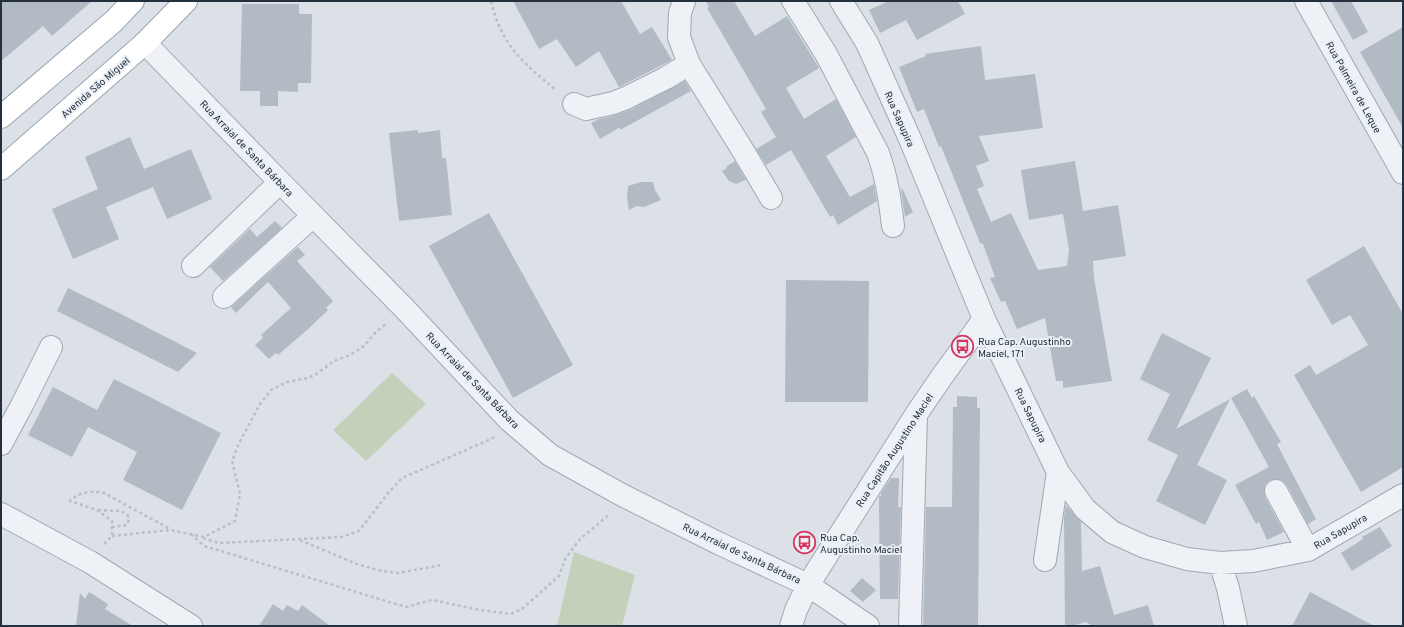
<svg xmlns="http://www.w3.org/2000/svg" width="1404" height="627" viewBox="0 0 1404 627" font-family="Overpass,sans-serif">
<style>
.green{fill:#c3d1bb}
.building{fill:#b2bac4}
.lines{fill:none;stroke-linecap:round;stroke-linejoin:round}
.minor-casing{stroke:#a0a8b1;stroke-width:24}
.major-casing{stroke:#99a6b3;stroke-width:24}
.path{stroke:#b9bfc5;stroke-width:2.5;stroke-dasharray:3 3;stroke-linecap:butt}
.minor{stroke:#eef1f5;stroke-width:22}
.major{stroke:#fff;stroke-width:22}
.labels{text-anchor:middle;stroke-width:4;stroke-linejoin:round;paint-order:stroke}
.street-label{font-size:10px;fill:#24303e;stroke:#eaf0f5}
.poi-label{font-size:10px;fill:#24303e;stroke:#eaf0f5;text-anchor:start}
</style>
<rect width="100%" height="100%" fill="#dbe1e7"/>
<path class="green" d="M392,373l34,31 -60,57 -33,-31z
M574,552l61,23 -13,51h-65z"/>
<path class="building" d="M1,1h91l-40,35 -9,-10 -42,35z
M513,1h108l19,33 12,-7 20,33 -53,27 -20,-36 -23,16 -19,-28 -18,10z
M706,1h28l21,35 32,-20 32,52 -33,20 18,31 32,-20 20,38 -30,19 24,41 24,-13 3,17 -39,24 -5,-10 -3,2 -39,-67 -25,15 -10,-16 20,-12 -15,-25 5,-3 -59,-101 2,-1z
M889,1h69l7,13 -48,26 -11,-20 -26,13 -11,-23z
M1331,1h20l17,31 -15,8z
M242,4h57v10h13l-1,69h-13v9l-20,-1v15h-18v-15h-20z
M1403,27v101l-43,-76z
M981,46l4,34 50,-6 8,54 -64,8 10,25 -13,5 8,20 -7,3 14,33 20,-9 27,57 29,-4 2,-16 -6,-36 -34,6 -8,-50 54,-9 8,50 35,-6 8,51 -33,5 1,17 18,103 -49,7v-7h-7l-11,-63 -28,11 -12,-28 -4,1 -11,-24 5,-1 -12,-33 -3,-1 -39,-97 -2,1 -15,-38 -7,3 -18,-45 27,-11 -1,-2z
M685,81l6,10 -71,39v-3l-20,12 -9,-16 8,-4 17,-4 16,-6z
M418,130v3l22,-3 2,28h4l6,57 -53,6 -10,-88z
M130,137l14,32 47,-20 21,50 -45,20 -14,-32 -47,20 13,32 -46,20 -21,-50 46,-20 -13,-32z
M735,161l11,19 -10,4 -7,-3 -7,-10 5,-3 -1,-1z
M641,182h12l2,8 6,10 -17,7 -7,-1 -8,4 -2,-13 1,-11z
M902,188l11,24 -8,5 -4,-26z
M489,213l84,152 -60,33 -84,-152z
M275,221l7,7 -59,53 -13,-14 40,-38 7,8z
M1364,246l39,68v153l-42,25 -67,-117 16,-10 6,10 52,-30 -18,-30 -18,10 -26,-45z
M298,247l7,8 -8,6 36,40 -7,7 2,2 -21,20 -29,25 -2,-2 -7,6 -14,-14 8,-7 -2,-3 30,-27 -23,-26 -32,31 -5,-6z
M786,280l83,1 -1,121h-83z
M68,288l51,25 78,40 -19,19 -121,-61z
M1162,333l49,25 -35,71 54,-30 -33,66 30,15 -22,45 -49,-24 22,-46 -31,-15 23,-46 -30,-15z
M114,379l107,54 -39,77 -59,-30 14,-28 -49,-25 -16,30 -44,-22 25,-48 44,23z
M1247,389l5,9 2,-2 27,46 -4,2 39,75 -8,5 -21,-39 -4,-4 -6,-2 -7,1 -5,5 -1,5 1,7 19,35 -17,8 -8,-18 -3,2 -21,-39 34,-18 -38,-69z
M957,396l20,1v11h3l-2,218h-55l3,-119h26l1,-100h4z
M891,478h8l-1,29h3l-3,92h-18l-1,-103h2v-3z
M1066,505l15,17 1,49 18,-5 14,49 34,-10 6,21h-61l-7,-4 -14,4h-7l-1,-110z
M1380,527l12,19 -40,25 -11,-18 22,-14 -1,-2z
M862,578l14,12 -13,12 -13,-11z
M89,592l19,12 -3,5 28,17h-57l4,-33 5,6z
M1310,592l64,34h-82z
M273,604l10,7 4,-6 11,6 4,-6 28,21h-71z"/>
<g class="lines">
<defs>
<path id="minor" d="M684,1l-4,12 -1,24 10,27 53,85 29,49
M793,1l33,53 52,99c9,25 12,48 15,73
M841,1l26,42 43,96 74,180 74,153 27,37 27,23 33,15 42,12 33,4 33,-2 55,-11 95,-55
M1306,1l97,172
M145,43l135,139 124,126 105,112 41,35 72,40 96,48 90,42 60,41
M574,104l12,5 27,-6 13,-5 40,-20 23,-14
M193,266l87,-84
M224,297l89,-81
M1,444l21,-39 29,-58
M1276,491l32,59
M1,514l89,48 101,64
M1045,560l13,-88
M1220,563l8,25 8,38
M791,626l5,-16 12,-25 109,-172 26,-38 41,-56
M910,626l6,-211"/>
<path id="major" d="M1,117l113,-96 19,-20
M1,169l144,-126 41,-42"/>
</defs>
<use href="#minor" class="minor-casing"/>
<use href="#major" class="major-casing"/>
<path class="path" d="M491,1c11,45 31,61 65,89
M98,510l22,1 7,3 2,5 -2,6 -15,2
M191,534l13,12 202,61 26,-7 48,10 31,4 11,-5 37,-33 6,-17 15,-20 30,-25
M112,536l58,-6 34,7 31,-16 5,-27 -8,-33 7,-18 21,-39 11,-14 16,-8 21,-4 10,-5 16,-12 16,-6 14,-9 11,-13 12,-10
M203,538l16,5 122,-6 18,-6 30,-39 13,-14 89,-39 3,-2
M300,540l57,24 20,6 21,3 44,-8
M104,544l8,-8v-15l-15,-11 -27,-9c10,-9 21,-11 34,-8l66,36"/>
<use href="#minor" class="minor"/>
<use href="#major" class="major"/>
</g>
<defs>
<symbol id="bus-ring" viewBox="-11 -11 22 22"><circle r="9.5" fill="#eaf0f5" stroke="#d7345e" stroke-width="1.5"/><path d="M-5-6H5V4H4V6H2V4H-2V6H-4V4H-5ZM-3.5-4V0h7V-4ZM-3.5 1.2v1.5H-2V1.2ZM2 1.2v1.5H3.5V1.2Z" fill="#d7345e"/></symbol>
</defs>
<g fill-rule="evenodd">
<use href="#bus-ring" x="950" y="334" width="25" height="25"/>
<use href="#bus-ring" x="792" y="530" width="25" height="25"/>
</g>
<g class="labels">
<g class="street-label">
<text transform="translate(95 87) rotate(-41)" y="4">Avenida São Miguel</text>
<text transform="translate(1354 87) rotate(61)" y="4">Rua Palmeira de Leque</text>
<text transform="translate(900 119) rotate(66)" y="4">Rua Sapupira</text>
<text transform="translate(247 148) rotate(46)" y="4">Rua Arraial de Santa Bárbara</text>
<text transform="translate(473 380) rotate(46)" y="4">Rua Arraial de Santa Bárbara</text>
<text transform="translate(1031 415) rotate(64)" y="4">Rua Sapupira</text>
<text transform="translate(894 450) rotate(-57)" y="4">Rua Capitão Augustino Maciel</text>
<text transform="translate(1340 531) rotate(-30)" y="4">Rua Sapupira</text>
<text transform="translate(742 553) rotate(25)" y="4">Rua Arraial de Santa Bárbara</text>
</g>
<g class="poi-label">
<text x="978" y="345">Rua Cap. Augustinho<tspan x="978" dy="12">Maciel, 171</tspan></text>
<text x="820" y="541">Rua Cap.<tspan x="820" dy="12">Augustinho Maciel</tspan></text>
</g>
</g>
<rect width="1404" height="627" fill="none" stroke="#24303e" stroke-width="4"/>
</svg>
